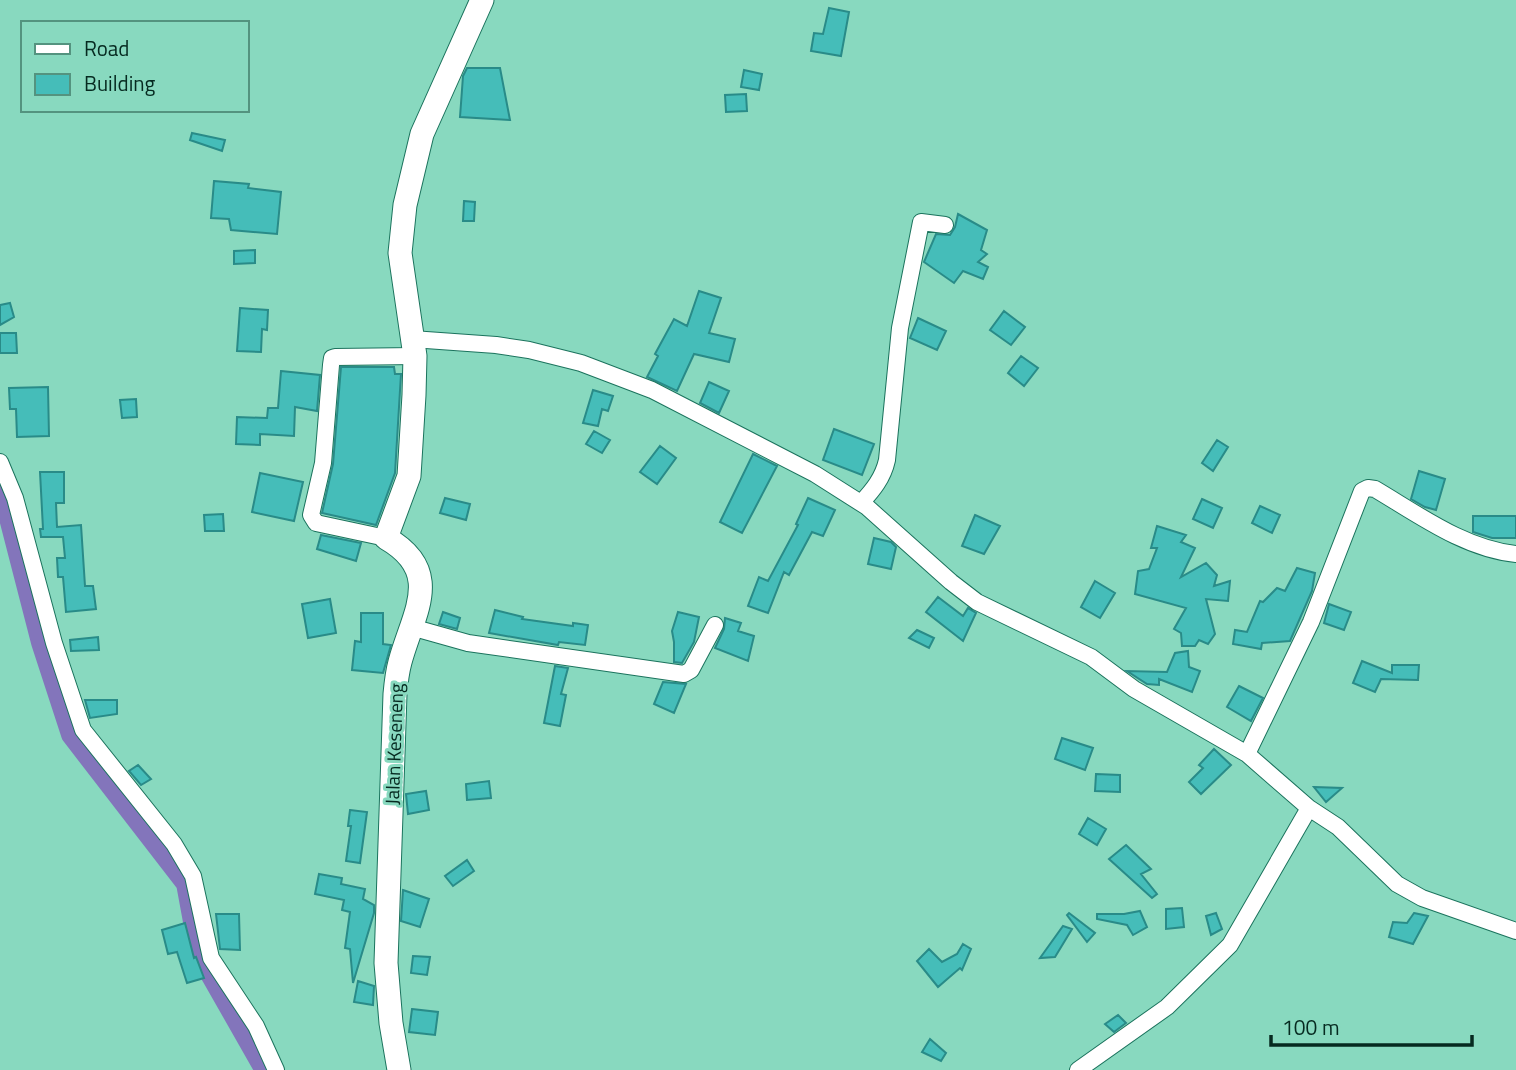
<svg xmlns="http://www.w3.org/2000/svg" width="1516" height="1070" viewBox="0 0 1516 1070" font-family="'Titillium Web',sans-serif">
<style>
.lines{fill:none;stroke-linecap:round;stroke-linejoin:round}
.river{stroke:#8375bb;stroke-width:24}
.building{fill:#45bdb9;stroke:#298b88;stroke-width:2}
.street-casing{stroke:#1b735d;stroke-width:18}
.secondary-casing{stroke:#1b735d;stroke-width:25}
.street{stroke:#fff;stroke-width:16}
.secondary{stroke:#fff;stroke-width:23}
.labels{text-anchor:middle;stroke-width:6;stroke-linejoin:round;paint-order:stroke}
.street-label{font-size:19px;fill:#062a20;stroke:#88d9bf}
</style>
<rect width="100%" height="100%" fill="#88d9bf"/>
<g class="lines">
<path class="river" d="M0,487l10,27 33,128 30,92 115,149 13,71 66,116"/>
</g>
<path class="building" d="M829,8l20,4 -8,44 -30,-5 3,-18 9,1z
M467,68h33l10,52 -50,-3 3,-41z
M744,70l18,4 -3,16 -18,-3z
M746,94l1,17 -21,1 -1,-17z
M192,133l33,7 -3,11 -32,-11z
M214,181l35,3 -1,4 33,4 -4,42 -46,-4 -2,-11 -18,-1z
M464,201l11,1 -1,19h-11z
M958,214l29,16 -6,20 6,4 -9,8 10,5 -5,12 -20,-8 -9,12 -30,-21 12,-28 14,1 5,-8z
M255,250v13l-21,1v-13z
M699,291l22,7 -12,35 26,6 -6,23 -35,-8 -17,37 -30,-14 11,-21 -3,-2 19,-35 13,7z
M10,303l4,14 -14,8v-20z
M240,308l28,2 -1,20 -5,-1 -1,23 -24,-1z
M1004,311l21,16 -14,18 -21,-15z
M918,318l28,13 -9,19 -27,-12z
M0,333h16l1,20h-17z
M1021,356l17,12 -14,18 -16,-13z
M341,367h53l1,7h6l-6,99 -19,52 -54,-12 11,-49z
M281,371l39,4 -3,36 -22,-4 -1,29 -34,-2v11l-24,-1 1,-27 30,1 1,-10h10z
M709,382l20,9 -10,22 -19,-10z
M48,387l1,49 -32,1 -1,-28h-6l-1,-21z
M593,390l20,6 -5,15 -6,-2 -4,17 -15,-3z
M136,399l1,18 -15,1 -2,-18z
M834,429l40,15 -12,31 -39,-15z
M594,431l16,9 -8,13 -16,-9z
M1217,440l11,7 -15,24 -11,-8z
M660,446l16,12 -19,26 -17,-12z
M753,454l24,12 -35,67 -22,-11z
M1419,471l26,8 -9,31 -11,-3 -14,-8z
M40,472h24v31h-8l1,24 24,-2 4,61h8l3,23 -30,3 -3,-35h-5l-1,-19h8l-2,-21h-22l-1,-8h3z
M260,473l43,9 -9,39 -42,-9z
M445,498l25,6 -4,16 -26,-7z
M808,498l27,12 -12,26 -11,-4 -23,43 -5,-3 -16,41 -20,-7 11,-29 9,4 30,-56 -2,-1z
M1202,499l20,9 -9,20 -20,-9z
M1260,506l20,9 -8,18 -20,-10z
M223,514l1,17h-19l-1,-16z
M975,515l25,11 -16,28 -22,-8z
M1473,516h43v22h-24l-19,-6z
M1157,526l29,9 -5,7 14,6 -14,29 25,-14 11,12 -3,11 16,-5 -2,20 -22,-2 9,35 -7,10 -9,-4 -4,6h-13l-1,-13 -7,-4 12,-21 -51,-14 3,-23 11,-2 8,-21h-6z
M321,535l40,8 -5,18 -39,-12z
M874,538l17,4 5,5 -5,22 -23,-5z
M1297,568l18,5 -3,18 -22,50 -28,2 -1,6 -28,-5 2,-14 12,2 13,-31 3,1 14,-14 8,3z
M1095,581l20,12 -15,25 -19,-11z
M938,597l25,19 5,-8 8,5 -13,28 -37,-29z
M330,599l6,34 -28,5 -6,-34z
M1329,604l22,8 -7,18 -20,-7z
M495,610l28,7 -1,2 51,7v-3l15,2 -3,20 -26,-3 -1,3 -69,-12z
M443,612l17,6 -3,11 -18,-5z
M678,612l21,5 -5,25 -12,21 -8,-1v-20l-2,-11z
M361,613h22v31l8,1 -8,28 -31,-3 3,-29 6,1z
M725,618l16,5 -3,8 16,5 -6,25 -33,-13 9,-19z
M917,630l17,8 -5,10 -20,-10z
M98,637l1,13 -28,1 -1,-11z
M1188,651l1,16 11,4 -8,21 -33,-13v6l-12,-1 -20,-13 40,1 8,-19z
M1362,661l30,12v-8h27l-1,15 -37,-1 -6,13 -22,-9z
M555,666l13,2 -7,26 5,1 -6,31 -16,-3z
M663,682l23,2 -12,29 -20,-9z
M1239,686l24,12 -12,23 -24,-14z
M85,700h32v14l-27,4z
M1062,738l31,10 -8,22 -30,-11z
M1214,749l17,16 -30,29 -12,-12 14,-14 -4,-3z
M138,765l13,14 -10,6 -12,-14z
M1096,774l24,1v17l-25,-1z
M489,781l2,17 -24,2 -1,-16z
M1314,787l28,1 -16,14z
M426,791l3,19 -21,4 -2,-20z
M350,810l17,2 -7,51 -14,-2 5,-35h-3z
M1088,818l18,11 -9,16 -18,-11z
M1126,845l25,24 -10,5 16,20 -5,4 -43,-39z
M467,860l7,11 -21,15 -8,-10z
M319,874l23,4 -1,6 24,5 -2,10 11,6v8l-21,70 -3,-34 -5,-1 5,-36 -8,-2 2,-10 -29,-6z
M403,890l26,9 -9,28 -19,-6z
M1182,908l2,19 -18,2v-20z
M1140,911l7,16 -14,8 -6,-10 -30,-6v-5h27z
M1069,913l26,20 -8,9 -20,-27z
M1216,913l6,16 -11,6 -5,-19z
M1414,913l14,3 -15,28 -24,-7 4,-15 14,1z
M216,914h23l1,36 -20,-1z
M185,923l9,35 2,-1 8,21 -17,5 -10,-31 -9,2 -6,-24z
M1063,926l9,3 -17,28 -15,1z
M963,944l8,5 -9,21 -2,-2 -22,19 -21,-26 12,-12 13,13 15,-8z
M413,956l17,1 -3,18 -16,-2z
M358,981l16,5 -1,19 -19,-3z
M412,1009l26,3 -3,23 -26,-3z
M1118,1015l8,8 -12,9 -9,-8z
M930,1039l16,14 -5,8 -19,-9z"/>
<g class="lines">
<defs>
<path id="street" d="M412,339l84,6 33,5 52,13 71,27 163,84 52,33 84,75 26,20 114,55 43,32 113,65 62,54 29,19 59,57 25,14 94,33
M0,462l15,36 39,145 29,87 91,114 19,32 18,82 45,68 20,44
M861,503c12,-13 22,-25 26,-43l13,-132 21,-106 24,3
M386,538l-70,-15 -5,-8 12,-52 8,-98 1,-7 3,-1 80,-1
M411,627l57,16 216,31 7,-4 24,-45
M1247,754l64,-132 51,-131 6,-3 7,1c44,26 90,60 141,65
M1078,1070l89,-63 63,-62 79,-137"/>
<path id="secondary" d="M399,1070l-8,-47 -5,-60 9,-269c1,-11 2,-21 5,-32 13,-49 45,-90 -14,-124l23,-62 5,-81 1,-39 -15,-103 5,-48 17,-71 60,-134"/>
</defs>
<use href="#street" class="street-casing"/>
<use href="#secondary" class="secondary-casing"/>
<use href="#street" class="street"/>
<use href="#secondary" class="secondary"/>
</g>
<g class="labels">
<g class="street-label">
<text transform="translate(394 744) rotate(-88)" y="7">Jalan Keseneng</text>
</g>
</g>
<rect x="21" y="21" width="228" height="91" fill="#88d9bf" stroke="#54937f" stroke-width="2"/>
<rect x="35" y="44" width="35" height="10" fill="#ffffff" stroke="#54937f" stroke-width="2"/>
<text x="84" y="56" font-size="21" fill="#062a20">Road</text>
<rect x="35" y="74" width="35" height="21" fill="#45bdb9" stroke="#54937f" stroke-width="2"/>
<text x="84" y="91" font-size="21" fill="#062a20">Building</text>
<path d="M1271 1035v10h201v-10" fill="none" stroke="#062a20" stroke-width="3.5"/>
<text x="1282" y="1035" font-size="21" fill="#062a20" stroke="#88d9bf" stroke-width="5" paint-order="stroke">100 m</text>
</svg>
